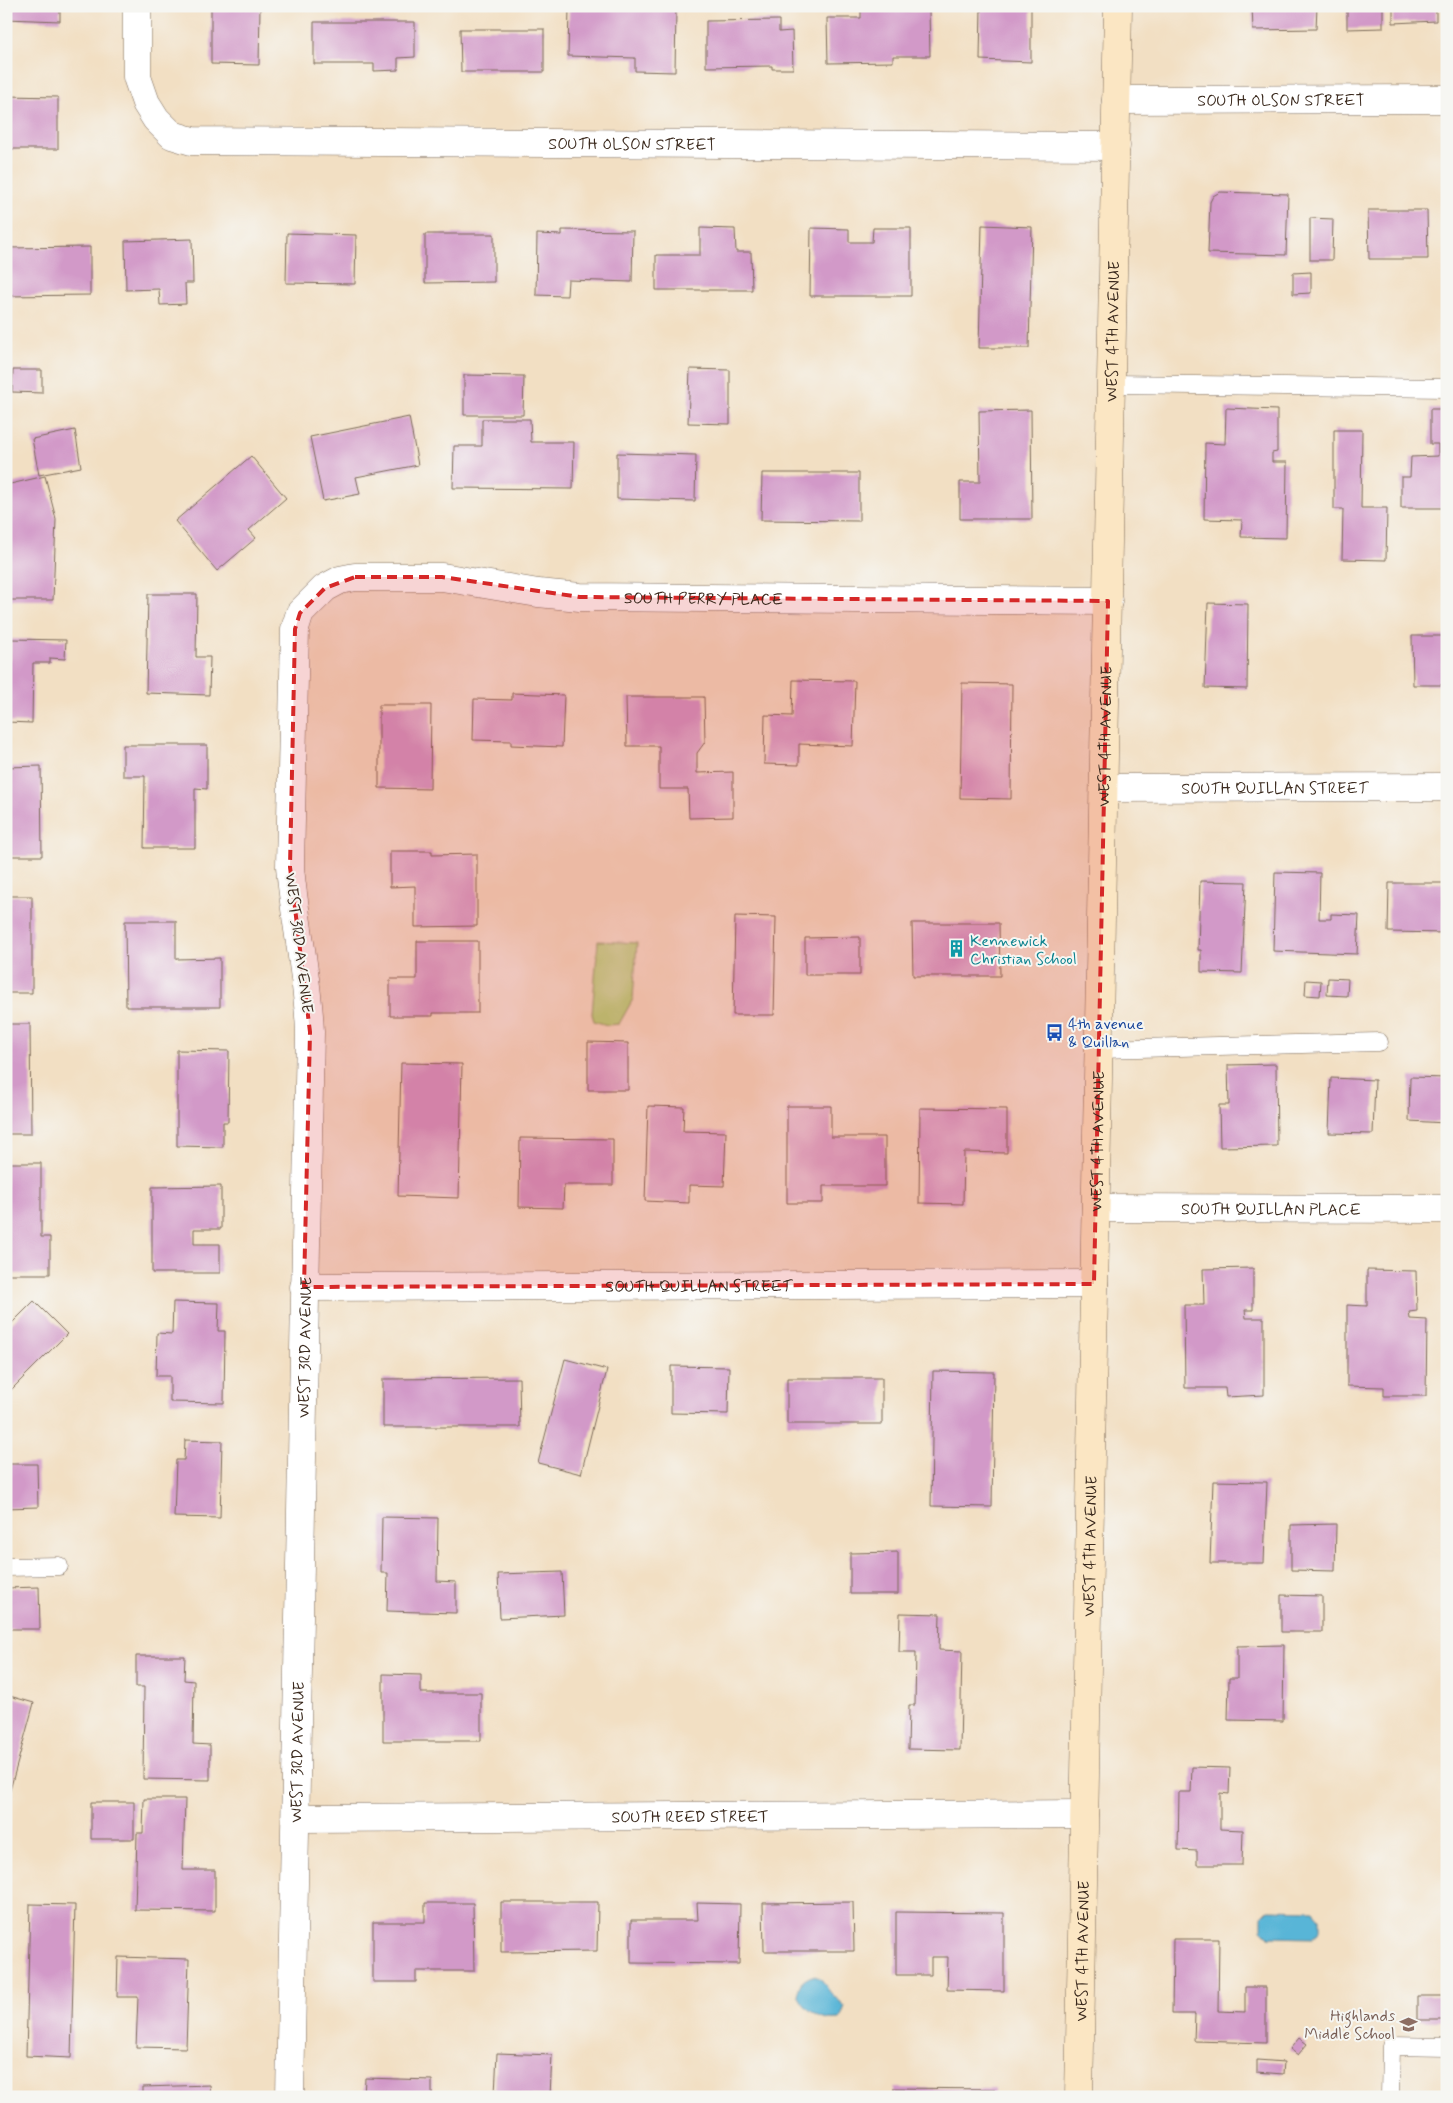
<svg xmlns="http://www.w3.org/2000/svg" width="1453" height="2103" viewBox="0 0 1453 2103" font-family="Mynerve,sans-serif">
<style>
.green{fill:#b6d67d;stroke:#78804e}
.water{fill:#59b5d7;stroke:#4a707a}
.building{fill:#d299c8}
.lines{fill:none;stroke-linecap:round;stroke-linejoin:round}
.lane-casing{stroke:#7b6958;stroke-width:19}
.street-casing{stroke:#7b6958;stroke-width:29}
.secondary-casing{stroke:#7b6958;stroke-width:29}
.lane{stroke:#fff;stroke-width:18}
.street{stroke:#fff;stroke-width:28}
.secondary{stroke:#fbe6c3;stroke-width:28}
.marked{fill:#d62828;fill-opacity:0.2;stroke:#d62828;stroke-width:4;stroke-dasharray:10 6;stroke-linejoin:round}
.labels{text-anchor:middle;stroke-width:4;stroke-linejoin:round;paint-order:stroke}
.street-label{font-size:16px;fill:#3b2a1e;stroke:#f6f6f2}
.culture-label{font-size:16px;fill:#0d838f;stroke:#f6f6f2;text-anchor:start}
.transit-label{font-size:16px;fill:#164399;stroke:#f6f6f2;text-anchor:start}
.education-label{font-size:16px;fill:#785e54;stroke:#f6f6f2;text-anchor:end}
</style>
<rect width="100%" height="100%" fill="#f6f6f2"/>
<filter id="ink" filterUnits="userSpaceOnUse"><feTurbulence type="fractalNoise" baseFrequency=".02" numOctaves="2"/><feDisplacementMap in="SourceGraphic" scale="10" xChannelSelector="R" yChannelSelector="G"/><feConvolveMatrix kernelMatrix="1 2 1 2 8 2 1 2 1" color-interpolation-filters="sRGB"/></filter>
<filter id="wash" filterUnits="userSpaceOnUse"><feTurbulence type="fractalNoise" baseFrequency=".0096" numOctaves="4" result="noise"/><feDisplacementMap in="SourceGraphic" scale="20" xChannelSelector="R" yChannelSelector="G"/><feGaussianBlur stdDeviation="1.12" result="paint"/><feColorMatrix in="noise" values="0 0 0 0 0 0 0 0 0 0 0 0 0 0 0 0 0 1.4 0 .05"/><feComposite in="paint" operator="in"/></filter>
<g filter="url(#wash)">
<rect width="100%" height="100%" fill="#f2dfc3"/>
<path class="green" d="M598,941l39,2 -4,56 -14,25 -12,1 -13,-4 -2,-7z"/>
<path class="water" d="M1269,1909l44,1 7,8v13l-8,7 -42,-1 -8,-8v-13z
M812,1976c10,0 12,8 18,16 4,5 10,9 15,14l-5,13c-5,0 -11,1 -16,-1 -19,-6 -40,-31 -12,-42z"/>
<g id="blocks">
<path class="building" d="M6,6h54v15l-54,-2z
M211,6h49l-1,59 -48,-1z
M861,6h38v5h30l1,45h-37v6l-65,1 -1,-45h34z
M981,6h50v56l-51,-2z
M1252,6h65l-1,23 -63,1z
M1347,6h36v22l-36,1z
M1393,6h43v15l-43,2z
M569,7l107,2 -1,63 -40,-1v-13l-67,-2z
M779,20v12l13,-1 1,38h-21v-3l-66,1v-46z
M314,22h101v35l-17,1v12l-24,1v-7h-60z
M460,29h84v43h-83z
M6,96l52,1v52h-52z
M1220,192l68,2 -2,61 -78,-2 2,-51 3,-6z
M1368,210h59l1,49h-59z
M1310,218l23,1 -1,41h-22z
M982,225l50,2 -3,121h-50z
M700,228l35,1 1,23h15l1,38h-96v-35h44z
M811,228l38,1v13h23l1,-14h38v68h-101z
M562,230l71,1 -1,51 -64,-2 -1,16 -31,-1 1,-61 25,1z
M287,233l69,2 -1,49 -69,-1z
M425,234h69v48l-69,1z
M192,239l1,44h-8l1,21 -26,1 -1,-16 -33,1 -1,-49z
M90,247v48l-84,1v-48z
M1311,272v21l-18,1v-21z
M690,369l40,1v54l-42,-1z
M13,370h29v23l-30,-1z
M464,375l60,1 -1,39h-59z
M1226,408l51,2v42l-5,1v9h15l-1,76 -45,-1 1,-17 -38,-1 1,-76 20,1z
M1430,409h17v99h-46v-31h9l1,-20 27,-1v-12h-8z
M1031,410l1,109h-72v-37h20l-1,-71z
M409,417l9,48 -62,12 4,17 -37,7 -13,-64z
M482,419h48l1,23h43l-1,47 -120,-1 1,-42h28z
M75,430l6,37 -42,8 -7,-36z
M1334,430h28l-1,78h26l-1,52 -44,-1 1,-50h-9z
M617,453l79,2 -1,46 -78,-2z
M251,456l35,42 -37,32 7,8 -39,33 -42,-50z
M762,473h97v48l-98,-1z
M45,476l11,43 -3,81h-47v-115z
M148,594h49l-1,63h14l-1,38 -63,-2z
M1208,603l40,1 -1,85 -42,-1z
M1412,636h35v49h-34z
M11,639l55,1 -1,19 -15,-1v5h-17l-1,60 -26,-1v-62h4z
M793,680l62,1 -2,65 -54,-2v21l-35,-1 1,-49 27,1z
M962,683l50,1 -1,115 -51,-1z
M512,693l52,2 -2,52 -51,-2v-4l-38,-1 1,-41 38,1z
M626,697h78l1,45 -8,11v20l36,-1v45l-44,1 -1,-29h-29v-43h-32z
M379,705h52l-1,84 -51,-1z
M123,745h84v44l-12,-1v60h-51l1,-72h-22z
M41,766l1,90h-36v-89z
M390,851h42v4l45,-1v72l-62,1v-41l-25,1z
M1275,872l45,1 -1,46h12v-5l28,1 -2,39 -84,-3z
M1200,881l46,1 -4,91 -41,-1v-22h-3z
M1389,883h58v50l-59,-1z
M6,896h26v97h-26z
M735,916l41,1 -2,98h-41z
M125,921h51v38l44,-1v49h-94z
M912,923h87l1,53h-87z
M860,937v38h-55v-37z
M417,941h61v72h-45v3h-43v-37h27z
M1328,978l20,1 -1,17 -20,-1z
M1306,980l15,1 -1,15 -15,-1z
M6,1024h24l1,110h-25z
M588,1042l40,1v47h-40z
M177,1050l52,1 -1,71h-5v25l-46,-1z
M401,1063l61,1 -3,134 -61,-2z
M1276,1064l1,82 -57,1 -1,-42h10l-1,-40z
M1410,1077l37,1 -1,45 -37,-2z
M1331,1078l44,2 -2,54 -44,-1z
M648,1106l36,1 -1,24 43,1 -2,54 -35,-1v18l-44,-2z
M787,1106h44v31h54v49h-62v17h-36z
M920,1108l87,1v44l-43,-1 -1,52 -44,-1z
M520,1138l93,1v46h-49l-1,23 -44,-1z
M6,1163h35v74h9v37h-44z
M221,1186v43h-27v15h26v29h-68v-86z
M1253,1268v42h-8l1,8h18v77l-38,2 -1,-9h-40l-1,-83h20l-1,-36z
M1367,1270l49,1 1,40 -8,1 1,7 17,1 -1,76h-42v-9l-37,-1v-81l20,1z
M34,1301l33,33 -61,61v-66z
M173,1302l46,1 -1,28h7l-1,72 -54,-1v-26h-14l1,-43 15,1z
M565,1359l42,11 -26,104 -43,-11z
M671,1366l58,1 -1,47 -57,-1z
M933,1371l61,1 -2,135 -61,-1z
M519,1378l1,49h-137v-48z
M787,1378h95v46h-95z
M185,1440l37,1 -2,77 -46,-1 2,-57h8z
M6,1464h31l1,43 -32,1z
M1213,1481l54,1 -3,81h-54z
M382,1517l56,1 -1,63 19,1v31l-69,-2 1,-38h-7z
M1336,1524l-1,47 -44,-1v-45z
M898,1552v42h-48v-41z
M562,1572l2,43 -64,3 -2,-44z
M39,1587l1,42h-34v-41z
M1281,1595l41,1v36h-41z
M900,1613l40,1 -1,36 23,1 -2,99 -52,-1 1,-44h6l1,-53h-17z
M1284,1645l-1,76 -55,-1 1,-42h8v-32z
M136,1656h49l-1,24 10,1 -1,63 17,1v35l-67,-1 1,-92h-8z
M383,1674l38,1v18h60v48h-98z
M6,1695l28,8 -27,98h-1z
M1192,1767l38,1 -1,26 -9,-1v36l23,1 -1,35h-45v-14l-19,-1 1,-58h12z
M144,1799h41l-2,71h32v41l-80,-1 2,-77h6z
M91,1802h43v37h-43z
M501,1902h97l-1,49 -96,1z
M853,1902l1,49h-90l-1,-48z
M425,1903h48l1,68h-58v11h-43v-60h52z
M697,1903l43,1 -1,60 -108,-1v-43h67z
M30,1904l45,1 -4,153 -45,-2z
M896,1912l108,1v78l-57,-1 1,-33h-17v18h-35z
M1173,1939h46l-1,72 27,1v-25h21v56l-72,-2 1,-27h-23z
M118,1957l71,2 -3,89 -50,-1 2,-50h-21z
M1417,1996h30v24h-30z
M1299,2038l8,6 -9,11 -8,-6z
M497,2053l55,2 -2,41 -55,-2z
M1257,2060l27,2 -1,12 -26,-2z
M365,2078l67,2v17h-68z
M210,2085l1,12h-68v-10z
M894,2088l100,1v8h-100z"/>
</g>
</g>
<g filter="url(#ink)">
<use href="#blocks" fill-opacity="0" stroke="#7b6958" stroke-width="1"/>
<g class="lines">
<defs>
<path id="lane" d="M1112,384l335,4
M1099,1049l280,-7
M6,1567l53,-1
M1390,2097l1,-51 56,1"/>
<g id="street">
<path id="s1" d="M137,6v71l9,26 10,16 16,16 20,6 924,5"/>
<path id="s2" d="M1116,100l331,-1"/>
<path id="s3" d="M1104,788l343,-1"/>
<path id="s4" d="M1096,1208l351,1"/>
<path id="s5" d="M304,1287l790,-3"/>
<path id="s6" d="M296,1818l788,-4"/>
<path id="s7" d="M290,2097l20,-1065c-2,-55 -15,-109 -20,-165l5,-238 5,-16 25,-25 15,-8 15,-3h87l96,16 42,4 528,4"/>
</g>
<g id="secondary">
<path id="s8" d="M1079,2097l39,-2091"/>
</g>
</defs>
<use href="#lane" class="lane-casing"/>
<use href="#street" class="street-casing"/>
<use href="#secondary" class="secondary-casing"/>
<use href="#lane" class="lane"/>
<use href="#street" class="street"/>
<use href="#secondary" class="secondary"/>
</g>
</g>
<path class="marked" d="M355,577h87l138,20 528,4 -14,683 -790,3 6,-255 -20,-165 5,-238 5,-16 25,-25z"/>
<defs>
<symbol id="building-bare" viewBox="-9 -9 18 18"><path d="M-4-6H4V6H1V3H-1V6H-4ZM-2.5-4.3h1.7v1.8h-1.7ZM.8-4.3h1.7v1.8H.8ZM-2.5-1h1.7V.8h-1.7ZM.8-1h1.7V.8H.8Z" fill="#0f9aa8" stroke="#f6f6f2" stroke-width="2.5" paint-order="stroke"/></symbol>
<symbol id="bus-bare" viewBox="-9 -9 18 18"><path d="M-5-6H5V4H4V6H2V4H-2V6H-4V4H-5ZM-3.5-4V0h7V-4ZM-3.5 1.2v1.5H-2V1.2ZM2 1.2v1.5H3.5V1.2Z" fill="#1a4fb4" stroke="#f6f6f2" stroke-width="2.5" paint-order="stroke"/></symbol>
<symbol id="school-bare" viewBox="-9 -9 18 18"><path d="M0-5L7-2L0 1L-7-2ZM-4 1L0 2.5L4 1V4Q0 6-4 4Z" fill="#8d6e63" stroke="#f6f6f2" stroke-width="2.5" paint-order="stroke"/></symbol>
</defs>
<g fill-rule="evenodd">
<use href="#building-bare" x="944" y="936" width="25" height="25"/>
<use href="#bus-bare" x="1042" y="1020" width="25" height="25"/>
<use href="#school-bare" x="1396" y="2012" width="25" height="25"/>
</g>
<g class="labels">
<g class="street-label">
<text dy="6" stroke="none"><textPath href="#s2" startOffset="165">SOUTH OLSON STREET</textPath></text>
<text dy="6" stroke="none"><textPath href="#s1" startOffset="601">SOUTH OLSON STREET</textPath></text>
<text dy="6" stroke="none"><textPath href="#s8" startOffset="1766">WEST 4TH AVENUE</textPath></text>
<text dy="6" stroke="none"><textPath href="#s7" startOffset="1904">SOUTH PERRY PLACE</textPath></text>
<text dy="6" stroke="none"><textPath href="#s8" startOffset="1361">WEST 4TH AVENUE</textPath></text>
<text dy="6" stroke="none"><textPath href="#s3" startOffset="171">SOUTH QUILLAN STREET</textPath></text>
<text transform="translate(300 943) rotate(83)" y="6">WEST 3RD AVENUE</text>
<text dy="6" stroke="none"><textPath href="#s8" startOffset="956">WEST 4TH AVENUE</textPath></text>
<text dy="6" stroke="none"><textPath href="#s4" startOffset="175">SOUTH QUILLAN PLACE</textPath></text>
<text dy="6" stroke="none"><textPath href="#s5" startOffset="395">SOUTH QUILLAN STREET</textPath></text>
<text dy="6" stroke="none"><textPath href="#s7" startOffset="750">WEST 3RD AVENUE</textPath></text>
<text dy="6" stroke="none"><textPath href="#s8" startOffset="551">WEST 4TH AVENUE</textPath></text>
<text dy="6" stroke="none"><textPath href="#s7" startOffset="345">WEST 3RD AVENUE</textPath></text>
<text dy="6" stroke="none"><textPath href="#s6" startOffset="394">SOUTH REED STREET</textPath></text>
<text dy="6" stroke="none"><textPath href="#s8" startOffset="146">WEST 4TH AVENUE</textPath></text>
</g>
<g class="culture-label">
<text x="970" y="946">Kennewick<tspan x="970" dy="18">Christian School</tspan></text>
</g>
<g class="transit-label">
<text x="1068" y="1029">4th avenue<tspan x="1068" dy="18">&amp; Quillan</tspan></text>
</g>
<g class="education-label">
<text x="1395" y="2021">Highlands<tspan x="1395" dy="18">Middle School</tspan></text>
</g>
</g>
<rect width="1453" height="2103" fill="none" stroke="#f6f6f2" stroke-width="25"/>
</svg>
